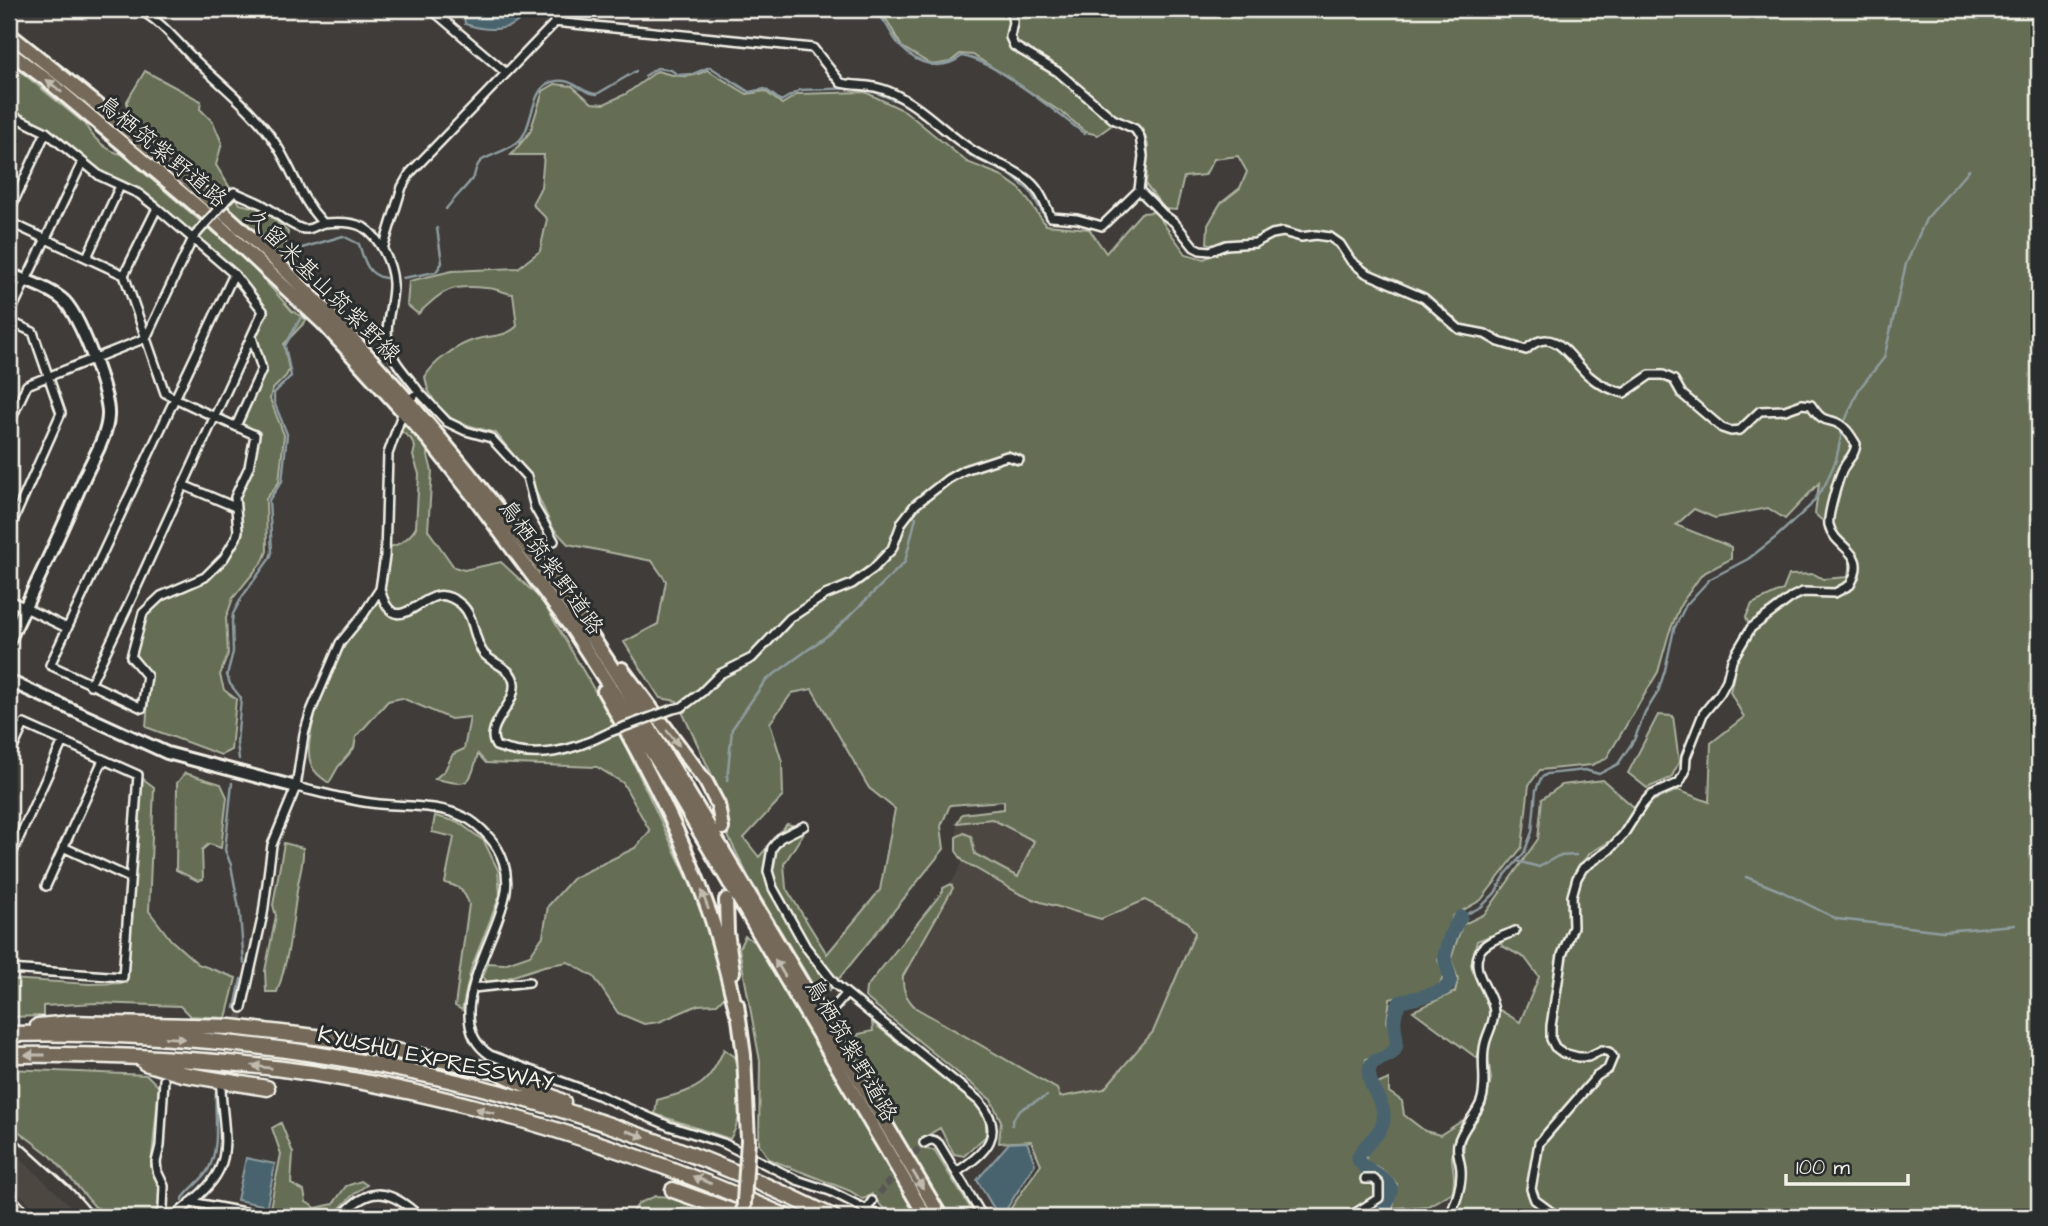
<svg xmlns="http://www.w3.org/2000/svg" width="2048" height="1226" viewBox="0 0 2048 1226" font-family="'Architects Daughter','Klee One',sans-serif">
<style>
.built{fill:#4d4642}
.green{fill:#656e54;stroke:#acb09e;stroke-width:2;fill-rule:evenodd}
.water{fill:#4a646e;stroke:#8e9c9f;stroke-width:2}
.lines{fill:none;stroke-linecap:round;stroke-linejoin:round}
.stream{stroke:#8e9c9f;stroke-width:2.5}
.river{stroke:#4a646e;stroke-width:14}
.street-tunnel{stroke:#5a5754;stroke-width:7;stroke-dasharray:7 3.5;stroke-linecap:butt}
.street-casing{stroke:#f4f1e8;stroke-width:12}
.secondary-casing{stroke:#f4f1e8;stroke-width:16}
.primary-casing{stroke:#f4f1e8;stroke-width:18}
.highway-casing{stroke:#f4f1e8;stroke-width:19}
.street{stroke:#2a2d2e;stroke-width:7}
.secondary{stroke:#2a2d2e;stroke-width:10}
.primary{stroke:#746a5a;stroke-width:12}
.highway{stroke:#746a5a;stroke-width:14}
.rail{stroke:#f4f1e8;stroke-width:2.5}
.street-bridge-casing{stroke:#f4f1e8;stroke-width:12;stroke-linecap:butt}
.primary-bridge-casing{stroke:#f4f1e8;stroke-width:18;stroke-linecap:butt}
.street-bridge{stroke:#2a2d2e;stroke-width:7}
.primary-bridge{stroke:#746a5a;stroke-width:12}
.oneway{fill:#c1bbaf}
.labels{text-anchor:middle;stroke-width:6;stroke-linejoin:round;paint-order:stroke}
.street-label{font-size:23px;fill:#f4f1e8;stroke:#2a2d2e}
</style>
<rect width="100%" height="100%" fill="#3f3c3a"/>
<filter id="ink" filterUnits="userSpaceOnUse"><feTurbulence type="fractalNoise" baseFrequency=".0143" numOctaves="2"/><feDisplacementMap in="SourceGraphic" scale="14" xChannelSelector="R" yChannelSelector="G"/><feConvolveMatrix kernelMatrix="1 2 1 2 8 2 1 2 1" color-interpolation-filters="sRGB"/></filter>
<g filter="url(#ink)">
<path class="built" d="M1004,817l37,21 60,81 44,-19 43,22 7,11 -42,99 -49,57 -44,8 -3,-8 -141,-81 -9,-9 -5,-11 1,-12 49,-88 -1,-4 12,-23 -7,-10 1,-28z
M9,1148l65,61 7,8h-38l-34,-33z"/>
<path class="green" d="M876,9h1163v1208h-585l11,-38 -2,-25 2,-17 20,-32 6,-26 -4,-28 11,-42 22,13 19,-45 -14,-19 -23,-12 -5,-13 -20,8 -6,24 20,47 -14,46 -64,-47 42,-19 3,-13 -7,-20 11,-34 23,-11 53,-75 4,-40 20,-14 41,-5 33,29 -22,30 -24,14 -13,15 37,-16 38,-51 26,-11 31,12 2,-59 33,-26 -14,-25 7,-31 16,-26 -7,-18 6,-13 31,-14 6,-15 25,-1 9,5 25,-2 4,-30 -37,-33 4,-31 -34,36 -17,-11 -53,10 -21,-9 -18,16 55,22v12l-29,15 -21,30 -12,29 -11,39 -52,87 -14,6 -52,5 -11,15 -7,62 -41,53 -28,16 -15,44 6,15 -5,12 -49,12 -3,22 6,20 -5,11 -22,7 -2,16 13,28 2,23c-7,7 -24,20 -24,30 1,22 36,18 30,42 -4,13 -14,15 -26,19h-352v-3l34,-50 -10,-23 -32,2 2,-22 -10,-21 -126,-103 1,-9 77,-97v-3l8,-4 2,4 -50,88c-1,14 3,22 13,32l141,81 3,8 44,-8 49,-57 42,-99 -7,-11 -43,-22 -44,19 -60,-17 -21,-8 -57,-33 -7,-10v-14l8,-4 7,3 4,18 43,23 16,-36 -42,-22 -35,4 5,-9 42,-5v-8l-54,4 -9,21 3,23 -115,142 -16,-6 -65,-109 -20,-40 -1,-29 -50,-106 -17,-3 -36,-56 34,-18 8,-43 -14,-20 -84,-17 -16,-17 -25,-55 -31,-39 -42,-12 -18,-17 -8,-14 -3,-13c8,-15 32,-32 49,-37 15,-5 31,-2 43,-14l-4,-32c-9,-1 -17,-6 -27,-6 -37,-4 -42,2 -68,26l-11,-9 2,-24 43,-10 66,-3 22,-17 7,-32 -15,-15 9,-17 3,-32h-33l19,-23 13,-41 12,-7 17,2 20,17 12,1 22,-10 31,-23c18,5 33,9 50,-1l40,24 18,-3 17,13 16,-10 67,-2 40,19 62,51 33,13 20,14 26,36 43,4 17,24 35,-40 14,-1 31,42 18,5 18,-8 -15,-8 1,-18 12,-21 20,-16 7,-16 -9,-16 -24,3 -9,16 -21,2 -8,33 -11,-1 -19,-24 2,-40 -6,-17 -20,-10 -24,17 -12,-3 -22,-18 -91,-59 -13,-1 -10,8 -18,3 -30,-18 -14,-25zM812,689l57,99 26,21 -15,81 -53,64 -41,-66 -2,-24 22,-35 -19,-5 -28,33 -15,-19 39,-42 -1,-34 -12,-39 22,-30z
M9,62l76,62c7,14 23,28 37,30l126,108 44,49 15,9 -23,24 5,26 -3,6 -14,14 -2,9 14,36 -5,47 -13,17 1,52 -4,10 -30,37 -7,20 2,36 -8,21 4,15 12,9 -5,51 -10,5 -75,-28 4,-54 -15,-17 12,-42 15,-16 44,-19 34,-44 -3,-37 20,-65 -19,-9 26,-54 -9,-33 13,-26 -32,-38 -95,-84 -39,-17 -56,-43 -37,-17z
M145,71l56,30 -1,8 13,13 9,21 -6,22 24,39 25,6 23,22 -5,26 -155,-137 -1,-20z
M405,422l20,22 7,27 -4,59 26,37 10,3 37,-8 41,38 79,136 78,167 27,92 -9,9 -19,1 -39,17 -15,2 -26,-11 -24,-36 -26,-15 -24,4 -55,18 -6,-7 5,-14 16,1 26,-9 13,-19 5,-30 25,-28 62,-30 15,-17 -27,-48 -26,-16 -111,-4 -8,-9c-9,33 -9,32 -43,25l10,-9 8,-16 11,-5 6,-32 -19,2 -49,-21 -14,3 -32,36 -2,11 -16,19 -9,16c-7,-5 -15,-10 -18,-19 -10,-25 19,-93 33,-117 11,-19 30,-36 40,-57 5,-13 4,-29 4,-43 11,-1 24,-11 28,-20l3,-53 -6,-18 2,-9 -4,-8 -10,-8z
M1658,715l15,1 6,46 -8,16 -24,10 -19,-15z
M185,773l36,11 6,13 -6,51 -12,-4 -7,6 1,29 -5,2 -22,-11 1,-87z
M142,778l12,9 -5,124 22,29 27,24 38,14 -10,40 -36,-2 -10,-10 -84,-3 -53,3v10l-34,1v-38l81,5 36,-1z
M435,816l23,6 26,19 14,29 2,25 -29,74 -9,41 -7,-4 14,-102c-5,-14 -10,-18 -24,-21l9,-46 -22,-5z
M284,843l19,5c1,17 -4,26 -6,43 -5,34 -8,68 -20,101h-11l-1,-21 11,-55 -3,-11z
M745,936l12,7 163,274c-30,0 -30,2 -48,-23l-9,5 -13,-8 -81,-32 -10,-15 1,-83 -21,-113z
M872,1022l107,85 7,15v14l-22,20 -10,-2 -14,-26 -18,11 3,10 9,1 42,67h-27l-99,-170 9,-13 14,-3z
M724,1049l10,7c7,26 11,60 -4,83l-75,-25 2,-14c39,-11 50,-11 67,-51z
M9,1069l138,6 12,12 -8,79 10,20 -1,24 -6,7h-35l-24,-10 -44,-51 -42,-32z
M1389,1079v13l13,9 2,14 21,16 15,4 25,-16c-6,13 -13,25 -13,39 1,13 4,21 0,35l-24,13 -35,2 4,-24 -15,-14 -15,-7 -2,-11c25,-30 26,-30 12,-68z
M281,1123l12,30 -2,31 13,7 2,11 10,6 17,-4 13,-18 15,-5 6,4c-17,10 -18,15 -30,26 -16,14 -49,1 -67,-3l11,-54 -9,-26z
M656,1196l18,1 61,20h-106l10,-14z"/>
<path class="water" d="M463,9h63c-8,25 -41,22 -61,15z
M1027,1142l8,22 -31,49 -8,-1 -19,-32 32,-37z
M246,1158l29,6 -8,42 -30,-6z"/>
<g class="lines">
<path class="stream" d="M872,9c17,12 17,26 30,39 17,18 41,23 60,8 34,5 93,56 123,78
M645,76l12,-8 14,2 7,5 15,-1 17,-7 39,25 16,-3 16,12 19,-11 57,-2
M867,89l40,16 67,53 35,16 21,17 17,29
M446,209c8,-11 21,-22 28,-33 2,-6 2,-11 7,-15 8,-6 29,-11 38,-20 15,-15 11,-53 33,-59 22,-6 29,12 45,12l39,-23
M403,278l33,-6 6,-9 -5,-35
M308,282c-7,-11 -17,-23 -6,-34l41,-12 16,8c5,16 8,31 26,34
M239,759l-2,-16 4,-45 -11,-14 -3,-9 6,-23 -1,-30 1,-8 9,-17 28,-39 2,-6 -3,-52 13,-19 5,-47 -13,-32v-9l17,-17 -6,-30 16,-29
M727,781l5,-52 33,-48 70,-51 70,-68 11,-45
M232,783l-7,67 6,15 9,49 4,50
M1517,861l22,6 19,-11 18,-1
M1746,877l35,14 56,28 106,12 72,-6
M1461,917l20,-10 14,-14 11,-19 18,-21 8,-21 4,-42 5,-12 6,-4 38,-4 14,4 19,-10 16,-24 11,-27 13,-21 7,-22 9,-41 12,-24 24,-26 38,-20 27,-21 35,-32 15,-21 11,-25 8,-37 15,-34 25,-31 22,-94 20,-45 43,-49
M235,1008l6,-29
M1012,1125c2,-17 22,-22 35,-29
M182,1200c7,-12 19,-18 26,-30 13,-23 6,-54 8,-79"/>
<path class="river" d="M1366,1217c17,-6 23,-11 25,-29 -8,-14 -27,-15 -33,-30 5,-14 21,-21 25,-35 5,-19 -15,-34 -14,-51 0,-16 20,-11 26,-23 6,-11 -8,-25 5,-47 13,-4 32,-6 44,-13 14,-9 -2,-24 1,-36 3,-13 8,-26 16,-36"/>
<path class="street-tunnel" d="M222,1082l20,-74
M872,1201l52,-58"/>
<defs>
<path id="street" d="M138,9c23,12 38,32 56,50 30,29 64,54 85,90 16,27 22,51 44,74
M431,9l74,63
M554,22l259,26 28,35c18,4 28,0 47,8 34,14 58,44 89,62 17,10 36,14 52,28 11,9 16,23 22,36l26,2 25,7 37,-36 4,-34 -3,-19 -5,-8 -22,-10 -55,-47 -44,-26 -4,-9 3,-15 -3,-13
M9,114l37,18 54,44 39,18 18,14 77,66 29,37 -135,295 -38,79
M1139,190l24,24 11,8 20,25 6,3 10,1 16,-6 29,-2 17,-9 11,-2 18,5 15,-2 14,2 10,7 11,17 15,12 58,25 35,31 26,5 14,8 27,8c28,-28 45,10 62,25 11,10 23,15 36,18l26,-18h13l11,5 8,14 40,34 9,3 9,-1 20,-19 25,-1 17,-6 9,1c15,23 17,10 31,21 6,4 10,12 14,18 -1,11 -7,14 -12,23 -5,8 -17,50 -15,58 6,25 41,25 21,60l-15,8 -32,-1 -11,5 -41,31 -19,32 -5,20 -7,13 -17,21 -17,43 -1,15 -6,11 -28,12 -9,10 -19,30 -14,15 -26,18 -6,10 -5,18 1,31 -11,28 -11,71v13l4,8 8,6 15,4h10l14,-7 7,2 4,5 -5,12 -11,7 -58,67 -8,46 4,11 23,17
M227,199l7,-7c9,4 20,8 29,13 13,7 23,18 37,23 10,4 16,-4 25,-5 11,-1 28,-1 38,4 17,10 29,37 30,56 1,21 -10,42 -4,64 5,17 20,30 30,45l-7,5
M9,212l37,-80
M9,222l115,53 41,118c29,15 59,28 90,42l-6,32 -14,30 3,34 -2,7 -12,20 -19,19 -44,19 -18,17 -12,44 16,19 -5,32 -92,-43c61,-130 122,-261 184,-391
M383,249l19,-62 8,-14 158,-164
M87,257l33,-71
M124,275l33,-67
M9,316l73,-153
M9,321l24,11 28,81 -52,117
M419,392l28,30 19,9 25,7 36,39 8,31 19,33
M9,424l18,-39 119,-47 47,-100 11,-13
M236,426l26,-57 -10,-32
M183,485l52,22
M380,589c13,48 35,12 57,7 9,-2 19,4 25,9 13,12 11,35 22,49 9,10 29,14 30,29 3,23 -31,42 -18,63 41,15 77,5 114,-14
M9,600l58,28
M673,709l9,-2 20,-15 18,-18 32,-16 38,-40 35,-23 27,-11 21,-15 19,-20 10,-27 13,-17 33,-26 16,-9 43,-14 12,4
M9,757l15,-33 114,51 -15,202 -114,-8
M296,787c22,5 45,11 68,15 33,6 70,0 100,15 10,4 18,12 25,20 13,14 20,35 17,54 -6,45 -69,129 -16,164l108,40 71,31 54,17 74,37 33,11 51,26
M804,826l-24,12 -8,10 -4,23 5,17 33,59 29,37 144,117c28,33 7,51 -22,71
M63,847l67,31
M9,860l54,-119
M46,886l57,-126
M473,988l56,-6
M242,1008l21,-94 9,-69 24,-58 8,-53 7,-23 29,-68 23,-28 17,-26 5,-33 3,-102 13,-37
M824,1020l22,-26
M924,1143c7,-4 10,-4 15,1l44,73
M191,1202l80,15
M159,1217l4,-9 1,-22 -7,-15 -1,-9 4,-16 4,-66
M173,1217c16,-13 37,-28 46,-47 12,-24 2,-58 2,-83
M341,1217c28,-33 50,-28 79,0
M862,1217l10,-16
M1349,1217l30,-19v-14l-5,-5h-9
M1450,1217c5,-14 12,-31 11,-46 0,-10 -5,-17 -3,-27 3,-15 17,-27 23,-42 7,-19 -1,-39 4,-58 2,-10 9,-20 9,-31 0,-20 -24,-39 -15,-60 5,-12 26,-17 36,-22"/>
<path id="secondary" d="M9,274c17,7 38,13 53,25 17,13 48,96 46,117 -1,21 -15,42 -23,60 -24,56 -50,111 -76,165
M9,681l158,72 129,34"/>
<path id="primary" d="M9,34c109,86 219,176 316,276 88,92 169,190 244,294 49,68 90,141 134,213 80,133 158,267 238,400
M9,52l38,28 164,138 112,105 106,117 46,58 98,132 89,138 264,449
M622,669l84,113 12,23 4,23
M604,691c41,72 79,145 106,223 11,32 18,66 27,99
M726,900l1,32 6,40
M737,1004l7,51 4,85"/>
<path id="highway" d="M38,1026l33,-3 160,4 110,13 156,31 66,31
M9,1034c284,-6 569,57 824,183
M9,1055c101,-1 202,3 302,18 161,25 327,77 476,144
M145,1063l37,11 85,14
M673,1190l75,27
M9,1201l15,16"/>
</defs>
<use href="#street" class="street-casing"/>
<use href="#secondary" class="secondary-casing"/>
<use href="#primary" class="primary-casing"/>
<use href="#highway" class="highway-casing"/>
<use href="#street" class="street"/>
<use href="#secondary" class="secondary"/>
<use href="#primary" class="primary"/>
<use href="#highway" class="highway"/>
<path class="rail" d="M9,1132l65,59 23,26"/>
<defs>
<path id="street-bridge" d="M204,225l23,-26
M610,732l63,-23"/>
<path id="primary-bridge" d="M743,1217l5,-77"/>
</defs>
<use href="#street-bridge" class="street-bridge-casing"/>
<use href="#primary-bridge" class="primary-bridge-casing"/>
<use href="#street-bridge" class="street-bridge"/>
<use href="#primary-bridge" class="primary-bridge"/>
</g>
<defs><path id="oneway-solid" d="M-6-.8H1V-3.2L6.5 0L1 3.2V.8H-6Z" transform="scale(1.75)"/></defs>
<g class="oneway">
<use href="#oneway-solid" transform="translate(54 86) rotate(-140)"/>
<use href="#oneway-solid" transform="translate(673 738) rotate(51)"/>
<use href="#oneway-solid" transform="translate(705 900) rotate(-110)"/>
<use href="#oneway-solid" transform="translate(780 968) rotate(-121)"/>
<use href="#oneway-solid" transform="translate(175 1038) rotate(3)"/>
<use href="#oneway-solid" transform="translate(35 1055) rotate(-180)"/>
<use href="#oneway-solid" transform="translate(262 1067) rotate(-173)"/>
<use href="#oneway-solid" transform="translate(485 1111) rotate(-167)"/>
<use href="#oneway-solid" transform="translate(636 1134) rotate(19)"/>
<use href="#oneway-solid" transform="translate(702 1180) rotate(-158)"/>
<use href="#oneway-solid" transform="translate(918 1180) rotate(59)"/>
</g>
</g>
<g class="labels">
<g class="street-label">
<text transform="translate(163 151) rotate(40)" y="8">鳥栖筑紫野道路</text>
<text transform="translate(324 285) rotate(45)" y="8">久留米基山筑紫野線</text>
<text transform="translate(552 567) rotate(54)" y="8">鳥栖筑紫野道路</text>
<text transform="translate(852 1050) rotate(60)" y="8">鳥栖筑紫野道路</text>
<text transform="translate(436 1058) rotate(12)" y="8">KYUSHU EXPRESSWAY</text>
</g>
</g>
<rect width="2048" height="1226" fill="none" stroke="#2a2d2e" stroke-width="35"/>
<rect x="18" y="18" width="2013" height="1191" fill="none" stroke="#f4f1e8" stroke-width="2.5" filter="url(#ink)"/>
<path d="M1786 1174v10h122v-10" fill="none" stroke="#f4f1e8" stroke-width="3.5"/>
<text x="1796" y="1174" font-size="21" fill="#f4f1e8" stroke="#2a2d2e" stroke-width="5" paint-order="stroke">100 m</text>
</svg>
